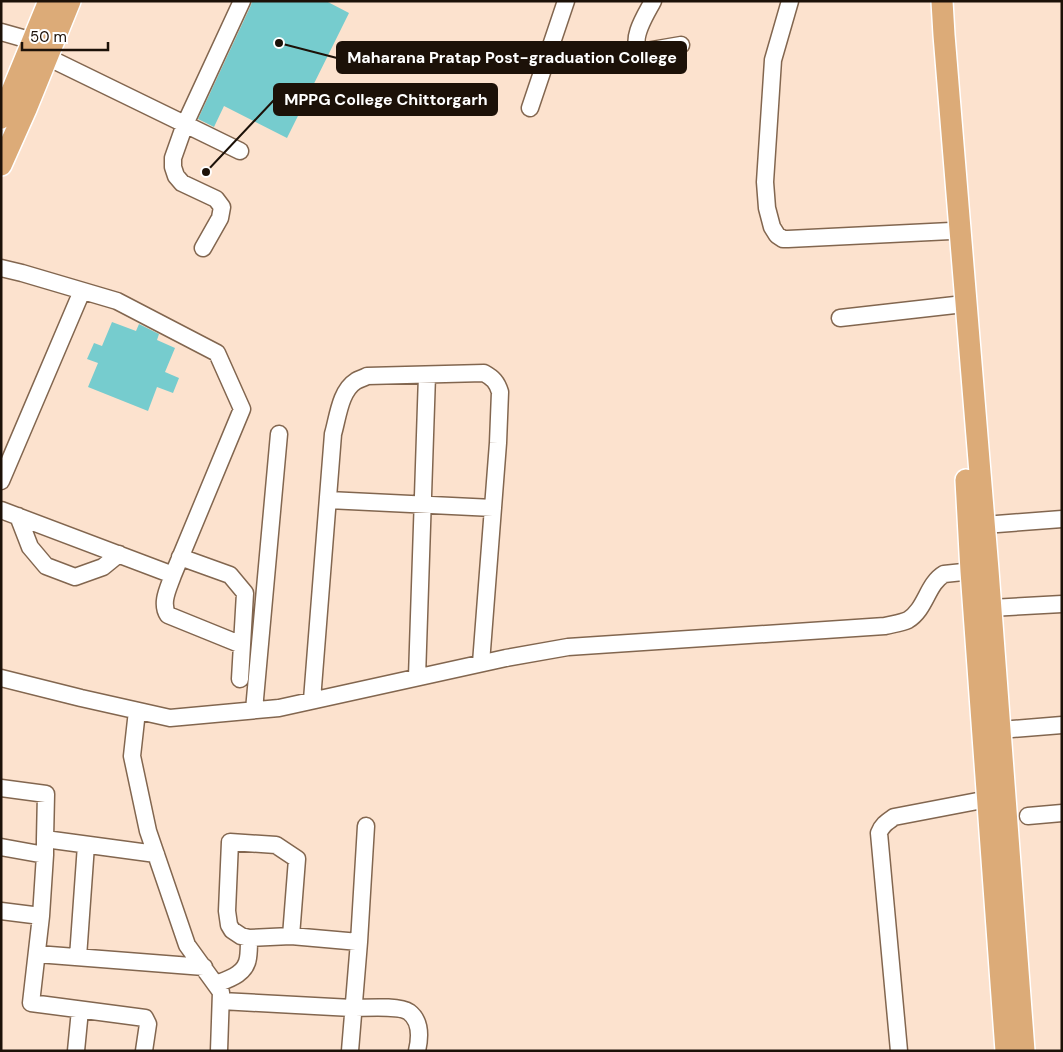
<svg xmlns="http://www.w3.org/2000/svg" width="1063" height="1052" viewBox="0 0 1063 1052" font-family="'DM Sans',sans-serif">
<style>
.building{fill:#76ccce}
.lines{fill:none;stroke-linecap:round;stroke-linejoin:round}
.minor-casing{stroke:#82664f;stroke-width:19}
.major-casing{stroke:#fff;stroke-width:24}
.minor{stroke:#fff;stroke-width:16}
.major{stroke:#dcab78;stroke-width:21}
.leader{fill:none;stroke:#1c1108;stroke-width:2}
.callout-dot{fill:#1c1108;stroke:#fff;stroke-width:2}
.callout{fill:#1c1108;stroke:#1c1108;stroke-width:2}
.callout-label{font-size:16px;text-anchor:middle;font-weight:bold;fill:#fff}
</style>
<rect width="100%" height="100%" fill="#fce2ce"/>
<path class="building" d="M252,1h74l23,12 -62,125 -63,-32 -10,21 -16,-8 53,-114z
M112,322l24,9 3,-7 20,10 -2,6 18,8 -10,24 14,6 -6,15 -16,-6 -9,24 -60,-24 10,-24 -11,-4 7,-16 8,3z"/>
<g class="lines">
<defs>
<path id="minor" d="M653,1c-6,12 -24,38 -13,50h6l35,-6
M790,1l-17,59 -8,122 2,26 5,19 5,8 6,4h5l163,-8
M1,32l32,9
M47,57l193,94
M530,108l36,-107
M203,248l17,-30 2,-11 -6,-8 -34,-16 -6,-7 -3,-9v-9l12,-34 57,-123
M1,268l21,5 95,28 100,52 25,56 -69,166 -172,-65
M840,318l115,-13
M1,481l81,-190
M328,500l165,8
M18,516l12,31 16,19 29,11 28,-10 16,-13
M984,525l78,-6
M180,557l50,18 15,18 -5,86
M173,575c-4,12 -13,28 -5,40l74,30
M991,608l71,-4
M417,677l10,-302
M1,678l80,20 89,20 109,-10 227,-50 62,-11 317,-21c8,-2 17,-3 23,-6 18,-11 19,-36 36,-46l38,-4
M312,700l21,-266c5,-17 7,-43 23,-53 3,-2 8,-3 11,-5l117,-3c9,5 13,9 16,19l-2,51 -17,220
M254,710l25,-276
M137,711l-5,45 16,75 39,114 34,47 -2,59
M1000,730l62,-5
M1,788l45,6 -1,45
M1028,816l34,-3
M1,847l44,8
M1,911l40,5 4,-61v-16l111,15
M41,916l-10,87 114,15 3,6 -4,27
M291,936l-42,2 -8,-2 -9,-6 -3,-5 -2,-14 3,-69 46,3 21,14 -6,77 68,6
M37,954l167,13
M78,957l8,-112
M216,984c13,-5 30,-10 32,-26 1,-6 1,-14 1,-20
M221,1001c44,2 87,5 131,7 13,0 47,-3 57,4 12,9 11,26 8,39
M76,1051l4,-41
M350,1051l9,-109 7,-116
M899,1051l-20,-218c3,-8 8,-11 15,-16l94,-18"/>
<path id="major" d="M942,1l2,34 44,535 36,481
M1,118l48,-117
M1,165l25,-56 44,-108
M966,480l5,91 35,480"/>
</defs>
<use href="#minor" class="minor-casing"/>
<use href="#major" class="major-casing"/>
<use href="#minor" class="minor"/>
<use href="#major" class="major"/>
</g>
<path class="leader" d="M279 43L337 58M206 172L274 100"/>
<g class="callout-dot">
<circle cx="279" cy="43" r="5"/>
<circle cx="206" cy="172" r="5"/>
</g>
<g class="callout">
<rect x="337" y="42" width="349" height="31" rx="5"/>
<rect x="274" y="84" width="223" height="31" rx="5"/>
</g>
<g class="callout-label">
<text x="512" y="63">Maharana Pratap Post-graduation College</text>
<text x="386" y="105">MPPG College Chittorgarh</text>
</g>
<rect width="1063" height="1052" fill="none" stroke="#1c1108" stroke-width="5"/>
<path d="M22 42v8h86v-8" fill="none" stroke="#1c1108" stroke-width="2.5"/>
<text x="30" y="42" font-size="15" fill="#1c1108" stroke="#ffffff" stroke-width="4" paint-order="stroke">50 m</text>
</svg>
